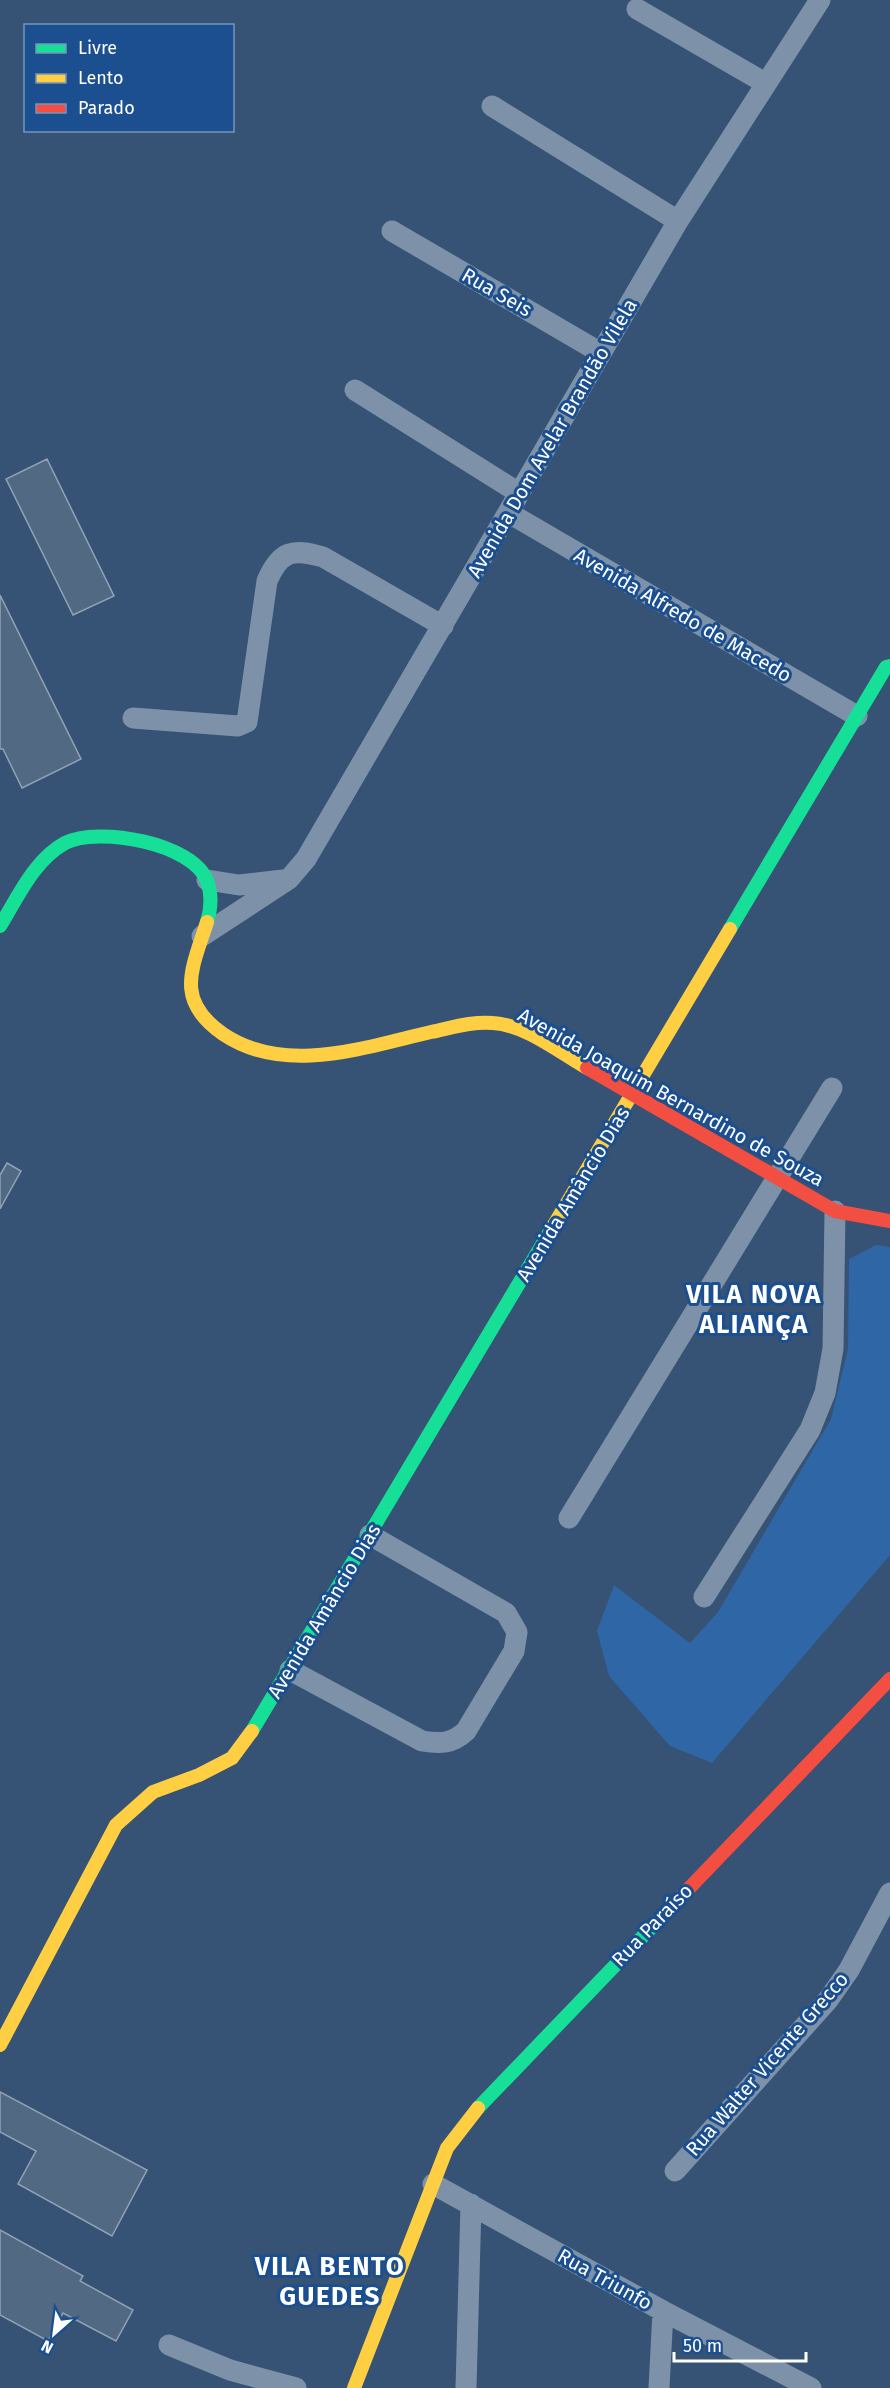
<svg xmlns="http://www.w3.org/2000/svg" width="890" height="2388" viewBox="0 0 890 2388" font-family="'Fira Sans',sans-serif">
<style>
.green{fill:#2f66a5}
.building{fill:#526984;stroke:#92a2b6;stroke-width:1.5}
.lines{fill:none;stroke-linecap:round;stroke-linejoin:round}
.street{stroke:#7d92a8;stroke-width:21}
.fast{stroke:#16e098;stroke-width:14}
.slow{stroke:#ffcf43;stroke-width:14}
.jam{stroke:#f24e42;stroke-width:14}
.labels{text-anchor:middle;stroke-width:6;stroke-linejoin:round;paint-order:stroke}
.street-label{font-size:20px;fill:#fff;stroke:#1b4f8f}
.district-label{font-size:26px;font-weight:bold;letter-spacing:1.5px;fill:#fff;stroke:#1b4f8f}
</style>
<rect width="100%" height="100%" fill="#365274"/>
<path class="green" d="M876,1245l14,2v308l-178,208 -42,-17 -61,-70 -12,-45 17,-46 76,58 28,-31 113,-193 17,-70 1,-90z"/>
<path class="building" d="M47,459l67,137 -41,19 -67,-136z
M0,595l81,164 -59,29 -19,-39h-3z
M7,1163l14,8 -21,38v-34z
M0,2092l147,78 -35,66 -94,-52 18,-33 -36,-19z
M0,2230l83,46 -3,5 53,29 -17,31 -53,-28 -15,28 -48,-26z"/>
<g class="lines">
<path class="street" d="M637,9l128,74
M492,106l186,115
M392,231l209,122
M355,390l164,103
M509,513l348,203
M133,718l105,8 9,-4 20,-141c13,-30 25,-33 56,-24l120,69
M207,880l32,5 44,-5
M202,936l87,-57 17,-20 372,-638 142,-221
M569,1518l263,-430
M704,1597l106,-167 15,-37 8,-44 2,-138
M290,1670l132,71c18,3 30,3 44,-10l48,-80 3,-19 -11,-19 -136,-78
M675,2171l153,-171 21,-30 41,-77
M433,2184l230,127 148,77
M169,2345l61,25 66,18
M466,2388l5,-184
M659,2388l4,-77"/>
<path class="fast" d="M0,926c18,-29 34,-66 65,-83 33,-17 128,0 142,38 5,13 4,28 0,41
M730,929l156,-262 4,-1
M252,1731l300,-503
M478,2108l196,-204"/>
<path class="slow" d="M207,922c-15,47 -33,78 16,112 62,42 142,13 208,-2 20,-4 41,-11 62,-9 33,2 66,29 94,45
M552,1228l178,-299
M0,2045l116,-220 37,-33 46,-17 33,-17 20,-27
M354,2388l93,-240 31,-40"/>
<path class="jam" d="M587,1068l248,143 55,10
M674,1904l216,-225"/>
</g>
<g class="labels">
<g class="street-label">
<text transform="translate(497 292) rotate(30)" y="7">Rua Seis</text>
<text transform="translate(552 438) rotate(-60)" y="7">Avenida Dom Avelar Brandão Vilela</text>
<text transform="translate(683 615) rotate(30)" y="7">Avenida Alfredo de Macedo</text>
<text transform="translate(671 1097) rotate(29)" y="7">Avenida Joaquim Bernardino de Souza</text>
<text transform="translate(573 1194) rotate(-59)" y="7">Avenida Amâncio Dias</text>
<text transform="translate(324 1611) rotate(-59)" y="7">Avenida Amâncio Dias</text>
<text transform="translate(652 1925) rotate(-46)" y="7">Rua Paraíso</text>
<text transform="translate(767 2064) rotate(-49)" y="7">Rua Walter Vicente Grecco</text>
<text transform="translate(605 2279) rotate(29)" y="7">Rua Triunfo</text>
</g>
<g class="district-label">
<text x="754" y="1303">VILA NOVA<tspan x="754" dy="30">ALIANÇA</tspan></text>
<text x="330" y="2275">VILA BENTO<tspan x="330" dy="30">GUEDES</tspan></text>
</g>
</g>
<rect x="24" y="24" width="210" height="108" fill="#1b4f8f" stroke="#7695bc" stroke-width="1.5"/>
<rect x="36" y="44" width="30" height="9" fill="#16e098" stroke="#7695bc" stroke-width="1.5"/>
<text x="78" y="54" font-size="18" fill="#ffffff">Livre</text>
<rect x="36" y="74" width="30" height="9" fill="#ffcf43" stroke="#7695bc" stroke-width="1.5"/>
<text x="78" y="84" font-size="18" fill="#ffffff">Lento</text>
<rect x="36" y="104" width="30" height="9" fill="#f24e42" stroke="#7695bc" stroke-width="1.5"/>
<text x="78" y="114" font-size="18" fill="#ffffff">Parado</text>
<g transform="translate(54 2334) rotate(208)" stroke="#1b4f8f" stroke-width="4.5" paint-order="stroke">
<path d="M0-4.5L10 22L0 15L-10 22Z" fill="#ffffff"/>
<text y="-9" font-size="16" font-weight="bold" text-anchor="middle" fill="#ffffff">N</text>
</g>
<path d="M674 2352v9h132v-9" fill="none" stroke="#ffffff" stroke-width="3"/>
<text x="683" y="2352" font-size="18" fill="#ffffff" stroke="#1b4f8f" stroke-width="4.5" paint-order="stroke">50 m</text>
</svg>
